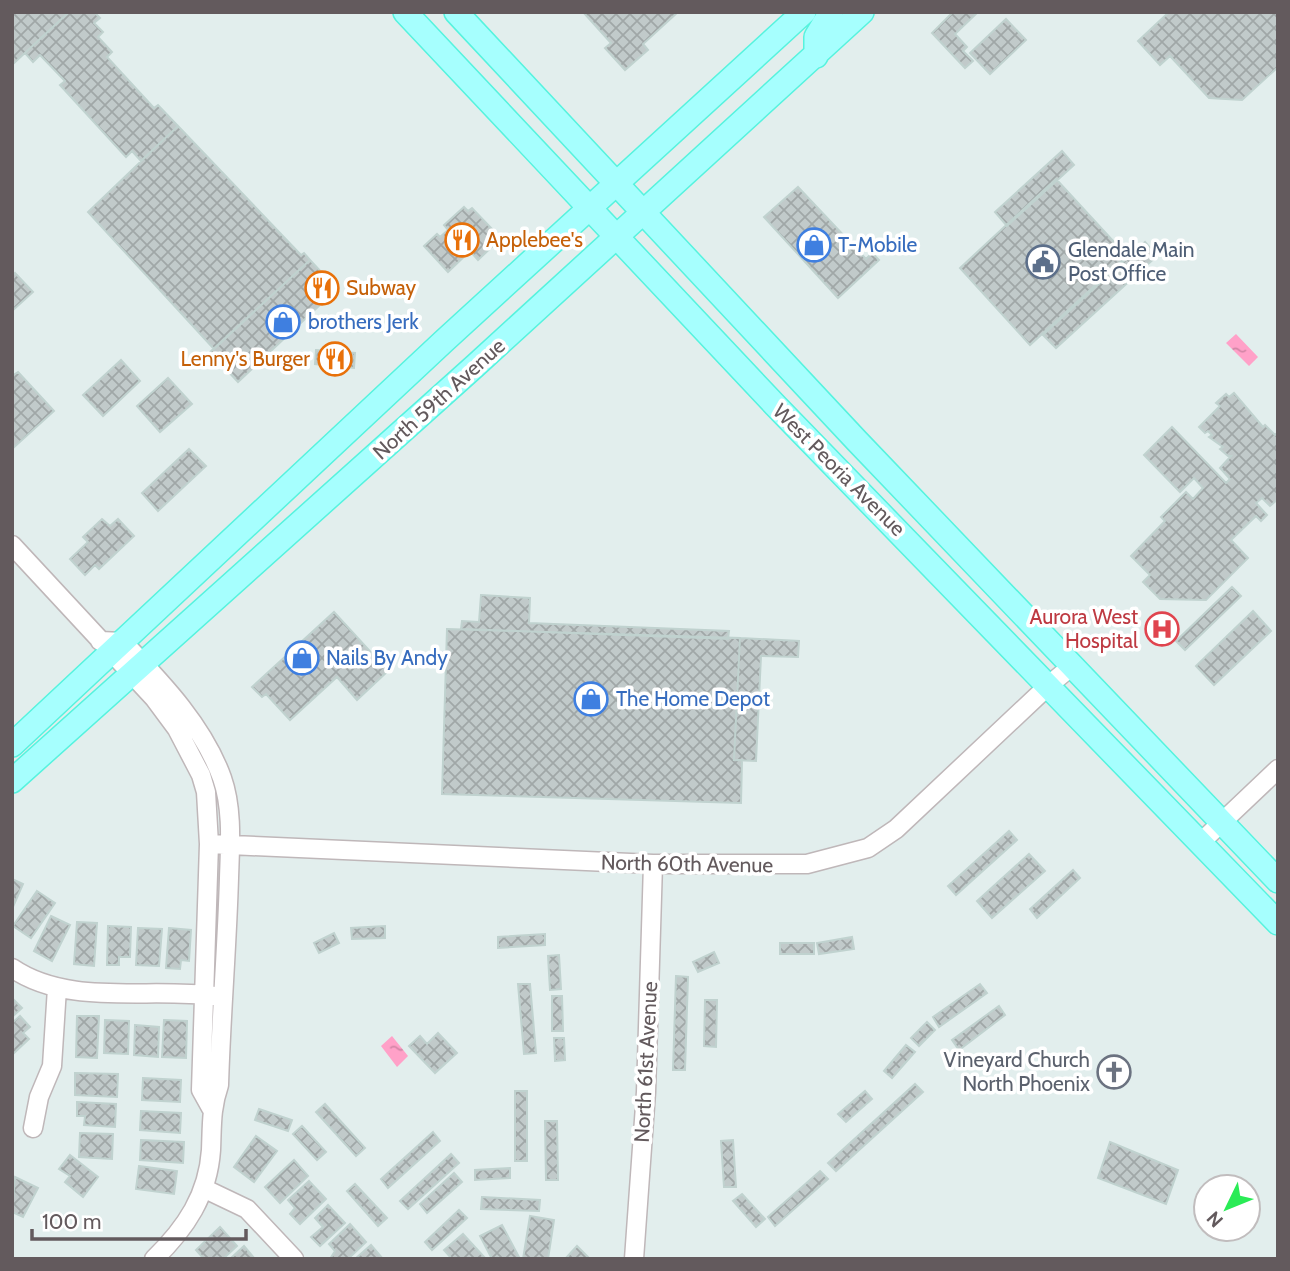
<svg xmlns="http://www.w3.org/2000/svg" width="1290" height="1271" viewBox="0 0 1290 1271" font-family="Cabin,sans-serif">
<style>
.water{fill:url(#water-ripples)}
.building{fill:url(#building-cross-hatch);stroke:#c0d2cf;stroke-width:2}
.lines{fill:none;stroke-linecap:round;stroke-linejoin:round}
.minor-casing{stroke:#bfb7b9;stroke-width:21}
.major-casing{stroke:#56f3de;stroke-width:26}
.minor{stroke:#fff;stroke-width:18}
.major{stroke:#a6fffe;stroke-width:23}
.labels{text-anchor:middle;stroke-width:7;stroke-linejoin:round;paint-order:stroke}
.food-label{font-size:21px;fill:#c56008;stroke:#fff;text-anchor:start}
.shop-label{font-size:21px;fill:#366cbe;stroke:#fff;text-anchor:start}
.service-label{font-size:21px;fill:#4e5e75;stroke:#fff;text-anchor:start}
.street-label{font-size:21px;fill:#635a5d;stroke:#fff}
.health-label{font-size:21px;fill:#be3a42;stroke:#fff;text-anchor:end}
.worship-label{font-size:21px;fill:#5b616d;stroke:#fff;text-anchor:end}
</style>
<defs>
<pattern id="water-ripples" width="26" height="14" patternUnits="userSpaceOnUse" patternTransform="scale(1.75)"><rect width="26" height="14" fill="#ffa1c8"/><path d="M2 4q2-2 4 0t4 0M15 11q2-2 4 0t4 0" fill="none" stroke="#d286a6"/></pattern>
<pattern id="building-cross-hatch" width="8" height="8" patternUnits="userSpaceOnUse" patternTransform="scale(1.75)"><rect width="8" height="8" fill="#c1caca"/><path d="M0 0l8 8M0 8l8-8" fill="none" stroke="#a0a7a7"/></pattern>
</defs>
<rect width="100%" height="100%" fill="#e2eeed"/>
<path class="water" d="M1236,334l22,23 -9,9 -23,-23z
M392,1036l16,20 -11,11 -16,-21z"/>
<path class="building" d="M12,12h57l-56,52z
M69,12h25l6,6 -6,5 9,9 -5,5 14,15 -5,5 47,51 4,-3 20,21 -37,35 -9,-10 -6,6 -66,-72 5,-4 -25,-26 -7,7 -8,-9z
M583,12h95l-35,32 5,6 -23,20 -20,-22 6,-5z
M953,12h25l-23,22 12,13 -4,4 10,10 -8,7 -33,-35z
M1169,12h109v55l-36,33 -33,-2 -39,-42 -10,9 -22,-24z
M1006,19l20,21 -36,34 -20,-21z
M178,126l123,129 3,-2 6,7 -96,89 -126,-137z
M1062,151l12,14 -67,61 -12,-14z
M1056,179l71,77 -97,89 -70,-77z
M798,187l68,72 6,-6 7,7 -41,38 -74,-81z
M464,207l4,4 4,-3 21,22 -4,4 8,8 -19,18 -8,-9 -22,21 -24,-26 13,-12 3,3 8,-7 -4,-5z
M1145,242l12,14 -101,92 -13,-13z
M310,260l27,29 -99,93 -28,-30z
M15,273l18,19 -21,19v-35z
M316,350l39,3 -1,15 -39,-4z
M121,360l19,21 -37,35 -20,-21z
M18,372l36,39 -42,38v-73z
M168,378l24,26 -32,28 -23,-26z
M1234,393l29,34 2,-2 10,10 3,-3v67l-8,7 -8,-8 -6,5 11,12 -6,6 -5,-5 -25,24 17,18 -42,42 -46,-1 -17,-17 7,-7 -19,-19 34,-35 -4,-4 25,-25 7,7 10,-11 -9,-10 -14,14 -36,-37 28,-28 54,56 4,-4 -10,-11 11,-12h-3l-8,-7 3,-2 -14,-10 3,-2 -4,-4 -3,2 -6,-6 21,-21 -4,-3 10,-9 3,3z
M189,449l17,17 -48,45 -16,-18z
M102,519l8,7 8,-7 16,17 -35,33 -4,-4 -10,10 -15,-16 18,-17 -5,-5z
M1232,587l9,9 -56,54 -9,-9z
M481,595l49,3 -1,25 200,8 -1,8 -267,-10 1,-8 17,1z
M1253,611l18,20 -57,54 -18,-19z
M334,612l54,59 -31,29 -20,-23 -47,43 -24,-26 -4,3 -10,-10z
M447,629l293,9 -6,122h8l-1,43 -299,-9z
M740,638l59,3 -1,16 -37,-1 -5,105 -22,-1z
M1009,831l8,9 -61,55 -8,-9z
M1029,854l16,17 -53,47 -15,-17z
M1073,870l7,8 -43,40 -7,-9z
M12,879l11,5 -11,25z
M37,891l18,12 -24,35 -18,-12z
M51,916l19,9 -18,36 -18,-10z
M77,922l20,1 -3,43 -20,-2z
M108,926l23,1 -1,30h-11v8h-12z
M385,926v12l-33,1 -1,-11z
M138,928l24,1 -3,37 -23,-1z
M169,928l22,2 -2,31 -8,-1 -1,9 -14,-1z
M334,933l5,10 -20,10 -5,-10z
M545,934v11l-47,3v-11z
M852,937l2,12 -35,5 -2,-11z
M780,943h34v11h-34z
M714,952l5,11 -21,9 -5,-10z
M559,955l2,34 -11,1 -2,-34z
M676,976l12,1 -3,93h-12z
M518,984h12l6,69 -12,1z
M980,984l7,9 -48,34 -6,-10z
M552,996h10l1,35h-11z
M12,998l10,10 -10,9z
M705,1000h12l-1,47 -12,-1z
M999,1006l6,9 -46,35 -7,-10z
M20,1016l10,11 -7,6 6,6 -17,16v-32z
M77,1016h22l-2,42 -21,-1z
M105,1020l24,1 -1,33 -24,-1z
M164,1020l23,1 -1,37 -24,-1z
M927,1022l8,8 -16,16 -8,-8z
M135,1025l24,2 -1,30 -24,-2z
M438,1033l19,20 -22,20 -26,-27 11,-10 7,8z
M554,1038h10l1,22 -10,1z
M906,1045l9,7 -23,26 -8,-7z
M75,1073l43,1 -1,23 -42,-2z
M143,1078l38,2 -1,22 -38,-2z
M915,1084l8,8 -87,79 -8,-8z
M515,1091h12v70h-12z
M865,1091l7,8 -26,23 -8,-8z
M77,1102l39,2 -1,23 -31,-2 1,-9h-8z
M325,1104l40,44 -9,8 -40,-44z
M259,1109l33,11 -4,11 -33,-11z
M141,1111l40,2 -1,20 -40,-3z
M545,1121h12l1,59h-12z
M302,1126l24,26 -9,8 -24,-26z
M433,1132l7,9 -52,47 -7,-9z
M80,1133l33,1 -1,25 -33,-2z
M256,1136l21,15 -23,31 -20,-15z
M141,1140l43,2 -1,21 -43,-3z
M733,1140l3,47h-12l-3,-46z
M1110,1142l68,28 -12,34 -68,-26z
M451,1154l8,9 -51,46 -8,-8z
M70,1155l28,22 -15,20 -18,-15 5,-6 -11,-7z
M294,1160l14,16 -28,27 -15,-16z
M139,1166l38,5 -3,23 -38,-5z
M510,1168v10l-35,2v-10z
M820,1171l8,8 -53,47 -7,-9z
M454,1173l8,9 -35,31 -7,-9z
M15,1177l23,11 -15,29 -11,-5z
M309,1181l17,18 -26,25 -10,-10 5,-6 -7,-8z
M355,1184l32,34 -9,8 -31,-35z
M742,1194l23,25 -9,8 -23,-26z
M482,1197l58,3 -1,11 -58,-2z
M328,1205l17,18 -25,23 -9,-9 12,-10 -8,-9z
M459,1210l8,8 -35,32 -7,-8z
M530,1216l24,4 -6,39h-25z
M350,1224l16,18 -18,17h-18l5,-8 -6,-7z
M502,1225l17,32 -4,2h-23l-12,-23z
M220,1227l17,19 -14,13h-19l-8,-9z
M463,1234l23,25h-34l-8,-9z
M371,1245l12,14h-28z
M244,1246l11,13h-25z
M577,1246l13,13h-25z"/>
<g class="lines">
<defs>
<path id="minor" d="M12,545l142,153 23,31 24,46 5,17 3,52 -8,246 10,18
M100,641l23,1c38,40 80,83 99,136 11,31 8,68 7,100 -2,69 -8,138 -10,207 -8,23 -7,41 -8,65 -3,45 -25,78 -57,109
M1200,843l78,-74
M209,844l444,20h154l61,-16 28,-19 153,-144 23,-19
M12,968c57,39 137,19 202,28
M33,1128l6,-31 13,-31 5,-78
M203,1188l44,21 47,50
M634,1259l12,-167 7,-228"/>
<path id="major" d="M405,12l370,393 503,518
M456,12l401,429 421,440
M816,56v-19l15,-25
M12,745l432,-404 360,-329
M12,781l464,-416 386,-353"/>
</defs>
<use href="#minor" class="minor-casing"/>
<use href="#major" class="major-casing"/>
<use href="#minor" class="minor"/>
<use href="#major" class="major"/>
</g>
<defs>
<symbol id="restaurant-ring" viewBox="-11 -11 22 22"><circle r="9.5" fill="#fff" stroke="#e8710a" stroke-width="1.5"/><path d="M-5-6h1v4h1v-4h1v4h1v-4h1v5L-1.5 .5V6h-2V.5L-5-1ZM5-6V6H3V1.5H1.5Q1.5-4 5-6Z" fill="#e8710a"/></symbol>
<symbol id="shop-ring" viewBox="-11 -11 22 22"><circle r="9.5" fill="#fff" stroke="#3f7fe0" stroke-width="1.5"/><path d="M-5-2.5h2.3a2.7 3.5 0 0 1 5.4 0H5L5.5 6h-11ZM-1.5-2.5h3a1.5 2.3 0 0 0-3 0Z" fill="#3f7fe0"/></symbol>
<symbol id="civic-ring" viewBox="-11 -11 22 22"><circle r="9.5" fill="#fff" stroke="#5c6f8a" stroke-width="1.5"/><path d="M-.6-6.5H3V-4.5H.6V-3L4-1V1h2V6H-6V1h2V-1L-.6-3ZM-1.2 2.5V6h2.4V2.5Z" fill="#5c6f8a"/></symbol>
<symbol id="hospital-ring" viewBox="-11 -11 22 22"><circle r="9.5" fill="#fff" stroke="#e0444e" stroke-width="1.5"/><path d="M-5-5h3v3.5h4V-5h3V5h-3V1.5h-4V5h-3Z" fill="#e0444e"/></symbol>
<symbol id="church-ring" viewBox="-11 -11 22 22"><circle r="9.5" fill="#fff" stroke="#6b7280" stroke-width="1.5"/><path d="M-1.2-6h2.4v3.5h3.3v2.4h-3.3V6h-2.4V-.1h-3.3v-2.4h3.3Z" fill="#6b7280"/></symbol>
</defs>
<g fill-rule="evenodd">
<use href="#restaurant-ring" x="443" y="221" width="38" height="38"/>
<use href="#shop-ring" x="795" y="226" width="38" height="38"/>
<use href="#civic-ring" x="1024" y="243" width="38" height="38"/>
<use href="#restaurant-ring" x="303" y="269" width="38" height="38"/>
<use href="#shop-ring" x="264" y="303" width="38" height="38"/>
<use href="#restaurant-ring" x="316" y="340" width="38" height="38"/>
<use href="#hospital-ring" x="1143" y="610" width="38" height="38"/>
<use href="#shop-ring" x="283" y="639" width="38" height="38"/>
<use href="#shop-ring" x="572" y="680" width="38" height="38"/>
<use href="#church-ring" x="1095" y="1053" width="38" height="38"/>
</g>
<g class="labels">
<g class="food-label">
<text x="486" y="247">Applebee's</text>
<text x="346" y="295">Subway</text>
<text x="310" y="366" text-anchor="end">Lenny's Burger</text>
</g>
<g class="shop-label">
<text x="838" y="252">T-Mobile</text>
<text x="308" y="329">brothers Jerk</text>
<text x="326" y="665">Nails By Andy</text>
<text x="616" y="706">The Home Depot</text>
</g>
<g class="service-label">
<text x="1068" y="257">Glendale Main<tspan x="1068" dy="24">Post Office</tspan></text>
</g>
<g class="street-label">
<text transform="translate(439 399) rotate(-42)" y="7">North 59th Avenue</text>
<text transform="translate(839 470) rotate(45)" y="7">West Peoria Avenue</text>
<text transform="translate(687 864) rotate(1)" y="7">North 60th Avenue</text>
<text transform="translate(646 1062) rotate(-87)" y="7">North 61st Avenue</text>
</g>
<g class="health-label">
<text x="1138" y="624">Aurora West<tspan x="1138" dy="24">Hospital</tspan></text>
</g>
<g class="worship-label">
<text x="1090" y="1067">Vineyard Church<tspan x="1090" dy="24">North Phoenix</tspan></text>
</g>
</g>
<rect width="1290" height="1271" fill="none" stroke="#635a5d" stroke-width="28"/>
<g transform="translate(1227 1208) rotate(227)"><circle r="33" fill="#ffffff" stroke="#c1bdbe" stroke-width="2"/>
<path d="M0-5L12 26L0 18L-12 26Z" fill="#2aeb56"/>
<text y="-10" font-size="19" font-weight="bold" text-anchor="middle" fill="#635a5d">N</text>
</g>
<path d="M32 1229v10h214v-10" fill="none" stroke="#635a5d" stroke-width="3.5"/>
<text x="42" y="1229" font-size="21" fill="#635a5d" stroke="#ffffff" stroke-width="5" paint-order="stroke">100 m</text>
</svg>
